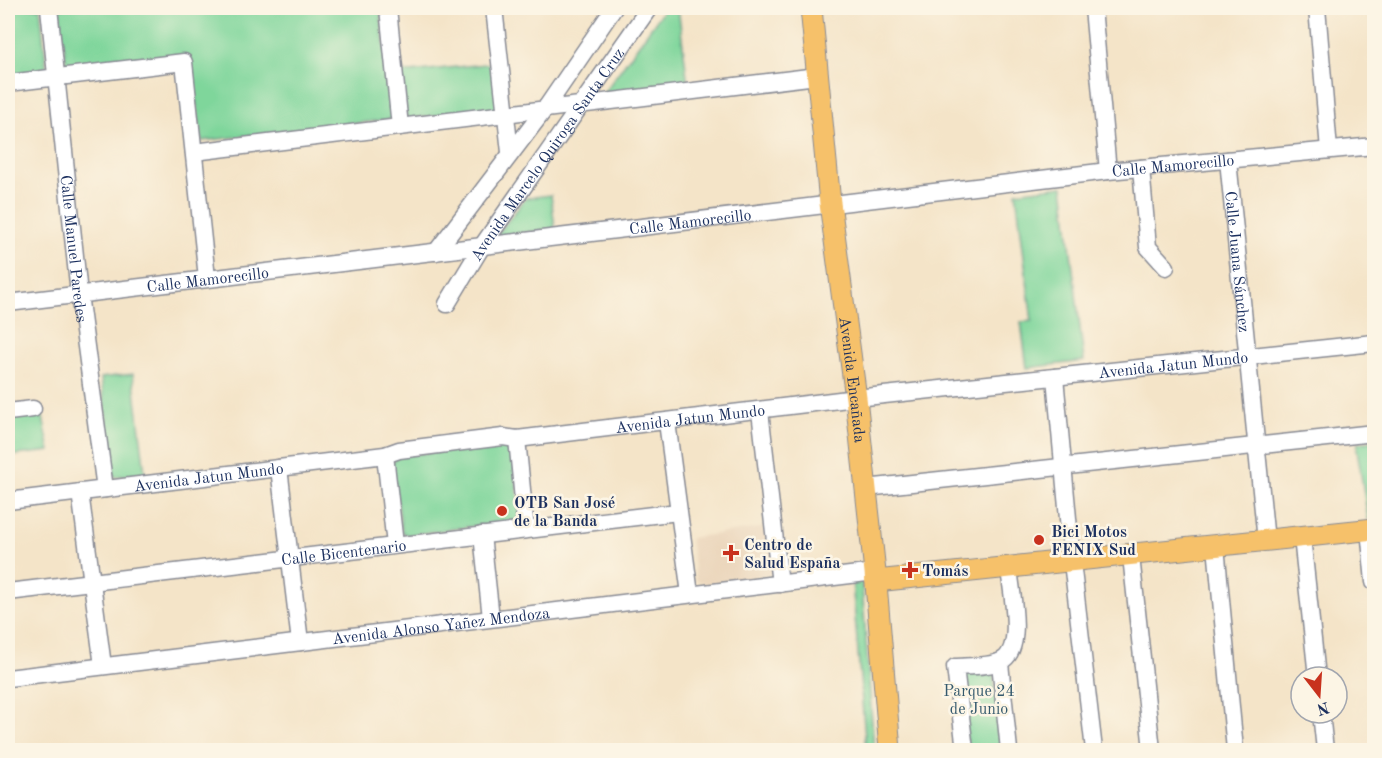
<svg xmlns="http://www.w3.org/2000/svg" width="1382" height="758" viewBox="0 0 1382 758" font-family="'Old Standard TT',serif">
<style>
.built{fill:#ead4b9}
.green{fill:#7fd69b;stroke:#4d827c;stroke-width:1.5}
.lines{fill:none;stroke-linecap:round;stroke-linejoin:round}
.minor-casing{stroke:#888a93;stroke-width:19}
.major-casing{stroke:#888a93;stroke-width:23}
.minor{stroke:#fff;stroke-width:16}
.major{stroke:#f6c16b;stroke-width:21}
.poi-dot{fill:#c8321e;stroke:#fcf5e5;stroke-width:2}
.labels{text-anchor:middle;stroke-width:5;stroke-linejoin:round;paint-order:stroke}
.street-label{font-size:16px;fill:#1b2f5e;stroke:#fcf5e5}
.poi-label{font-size:16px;font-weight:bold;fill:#1b2f5e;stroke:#fcf5e5;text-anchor:start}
.park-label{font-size:16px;fill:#34596d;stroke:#fcf5e5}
</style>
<rect width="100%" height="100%" fill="#fcf5e5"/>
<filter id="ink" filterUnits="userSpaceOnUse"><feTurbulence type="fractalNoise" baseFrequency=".0167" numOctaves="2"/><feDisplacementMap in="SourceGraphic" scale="12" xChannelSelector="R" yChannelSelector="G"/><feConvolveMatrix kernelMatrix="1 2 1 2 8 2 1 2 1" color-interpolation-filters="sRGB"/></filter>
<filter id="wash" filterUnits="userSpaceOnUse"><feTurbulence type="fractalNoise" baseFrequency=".008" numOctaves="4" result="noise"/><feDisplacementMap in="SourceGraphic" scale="24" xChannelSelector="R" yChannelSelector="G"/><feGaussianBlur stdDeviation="1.35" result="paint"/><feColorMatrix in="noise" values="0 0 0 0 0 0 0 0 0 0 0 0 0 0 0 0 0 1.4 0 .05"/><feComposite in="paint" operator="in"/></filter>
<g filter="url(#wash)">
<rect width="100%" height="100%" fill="#f4e4c8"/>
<path class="built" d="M767,527l6,42 -3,6 -64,9 -10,-4 -6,-42z"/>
<path class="green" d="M8,8h32l7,64 -39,4z
M59,8h321l13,111 -191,22 -13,-85 -122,14z
M665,8h13l10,76 -85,10z
M494,63l5,46 -93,10 -4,-46z
M1063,186l21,175 -57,7 -6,-46 11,-1 -16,-129z
M551,195l4,34 -59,7 30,-38z
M133,374l12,99 -31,4 -13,-99z
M42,413l8,38 -42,5v-38z
M1374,441v77l-6,1 -11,-70 1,-6z
M505,444l8,5 7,67 -6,5 -107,14 -5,-3 -10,-69 7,-7z
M852,580h12l-2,5 12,165h-8z
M993,671l9,79h-34l-9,-76z"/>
</g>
<g filter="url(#ink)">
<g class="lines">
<defs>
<g id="minor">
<path id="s1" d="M49,8l30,286 26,195"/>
<path d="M388,8l12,119"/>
<path d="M494,8l16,144"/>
<path d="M1093,8l15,163"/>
<path d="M1317,8l12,142"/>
<path d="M8,83l176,-21 23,216"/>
<path d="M194,152l623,-76"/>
<path id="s2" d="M1228,160l38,381"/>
<path d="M1141,168l7,79 18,20"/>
<path d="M436,252l109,-143 69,-101"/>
<path id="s3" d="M8,303l1100,-132 266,-25"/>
<path id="s4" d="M447,304l35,-58 167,-238"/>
<path d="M1055,377l17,185 22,188"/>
<path d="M760,411l20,173"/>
<path d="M8,412l25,-3"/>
<path d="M667,422l23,172"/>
<path d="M517,439l9,91"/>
<path d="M385,455l10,90"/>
<path d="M279,468l21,174"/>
<path d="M866,488l508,-55"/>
<path d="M80,492l23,174"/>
<path id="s5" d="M8,501l377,-46 14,-5 104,-13 14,2 339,-41 518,-55"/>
<path d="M1369,529l5,53"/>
<path d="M482,535l9,83"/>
<path d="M1302,537l15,140"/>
<path d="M1216,546l19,204"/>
<path d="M1131,556l21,194"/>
<path id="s6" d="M8,592l670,-80"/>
<path d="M1000,663l9,87"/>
<path id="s7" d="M8,678l867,-106"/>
<path d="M1321,713l4,37"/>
<path d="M965,750l-10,-83c13,-1 34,0 46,-6 24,-11 10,-70 8,-93"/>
</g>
<g id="major">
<path id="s8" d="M811,8l19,195 26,195 19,174 15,178"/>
<path d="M876,581l498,-52"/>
</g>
</defs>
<use href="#minor" class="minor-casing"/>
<use href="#major" class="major-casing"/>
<use href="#minor" class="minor"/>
<use href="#major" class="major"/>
</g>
</g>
<g class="poi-dot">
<circle cx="502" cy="511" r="6"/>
<circle cx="1039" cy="540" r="6"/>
<path d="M728 544h6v6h6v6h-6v6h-6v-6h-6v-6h6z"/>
<path d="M907 561h6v6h6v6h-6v6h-6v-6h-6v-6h6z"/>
</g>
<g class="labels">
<g class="street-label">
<text dy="6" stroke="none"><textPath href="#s4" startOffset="180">Avenida Marcelo Quiroga Santa Cruz</textPath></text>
<text dy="6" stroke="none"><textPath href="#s3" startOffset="1173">Calle Mamorecillo</textPath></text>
<text dy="6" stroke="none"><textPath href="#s3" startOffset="687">Calle Mamorecillo</textPath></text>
<text dy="6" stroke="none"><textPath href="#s1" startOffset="242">Calle Manuel Paredes</textPath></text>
<text dy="6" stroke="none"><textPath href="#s2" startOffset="102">Calle Juana Sánchez</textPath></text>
<text dy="6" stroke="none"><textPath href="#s3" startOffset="201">Calle Mamorecillo</textPath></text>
<text dy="6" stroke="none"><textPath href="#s5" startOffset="1174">Avenida Jatun Mundo</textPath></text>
<text dy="6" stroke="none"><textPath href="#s8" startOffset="374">Avenida Encañada</textPath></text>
<text dy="6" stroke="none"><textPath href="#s5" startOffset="688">Avenida Jatun Mundo</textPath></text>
<text dy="6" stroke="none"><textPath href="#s5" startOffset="202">Avenida Jatun Mundo</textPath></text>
<text dy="6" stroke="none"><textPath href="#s6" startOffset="338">Calle Bicentenario</textPath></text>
<text dy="6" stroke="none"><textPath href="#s7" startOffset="436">Avenida Alonso Yañez Mendoza</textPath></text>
</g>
<g class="poi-label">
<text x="514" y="508">OTB San José<tspan x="514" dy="18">de la Banda</tspan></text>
<text x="1051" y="537">Bici Motos<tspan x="1051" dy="18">FENIX Sud</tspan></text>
<text x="744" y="550">Centro de<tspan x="744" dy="18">Salud España</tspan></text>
<text x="922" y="576">Tomás</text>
</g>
<g class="park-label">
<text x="979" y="696">Parque 24<tspan x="979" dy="18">de Junio</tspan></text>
</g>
</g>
<rect width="1382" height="758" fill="none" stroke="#fcf5e5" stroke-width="30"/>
<g transform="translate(1319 695) rotate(163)"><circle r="28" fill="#fcf5e5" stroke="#a2a6af" stroke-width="1.5"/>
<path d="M0-4.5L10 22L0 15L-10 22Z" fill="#c8321e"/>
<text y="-9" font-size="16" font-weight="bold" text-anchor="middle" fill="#1b2f5e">N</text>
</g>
</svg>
